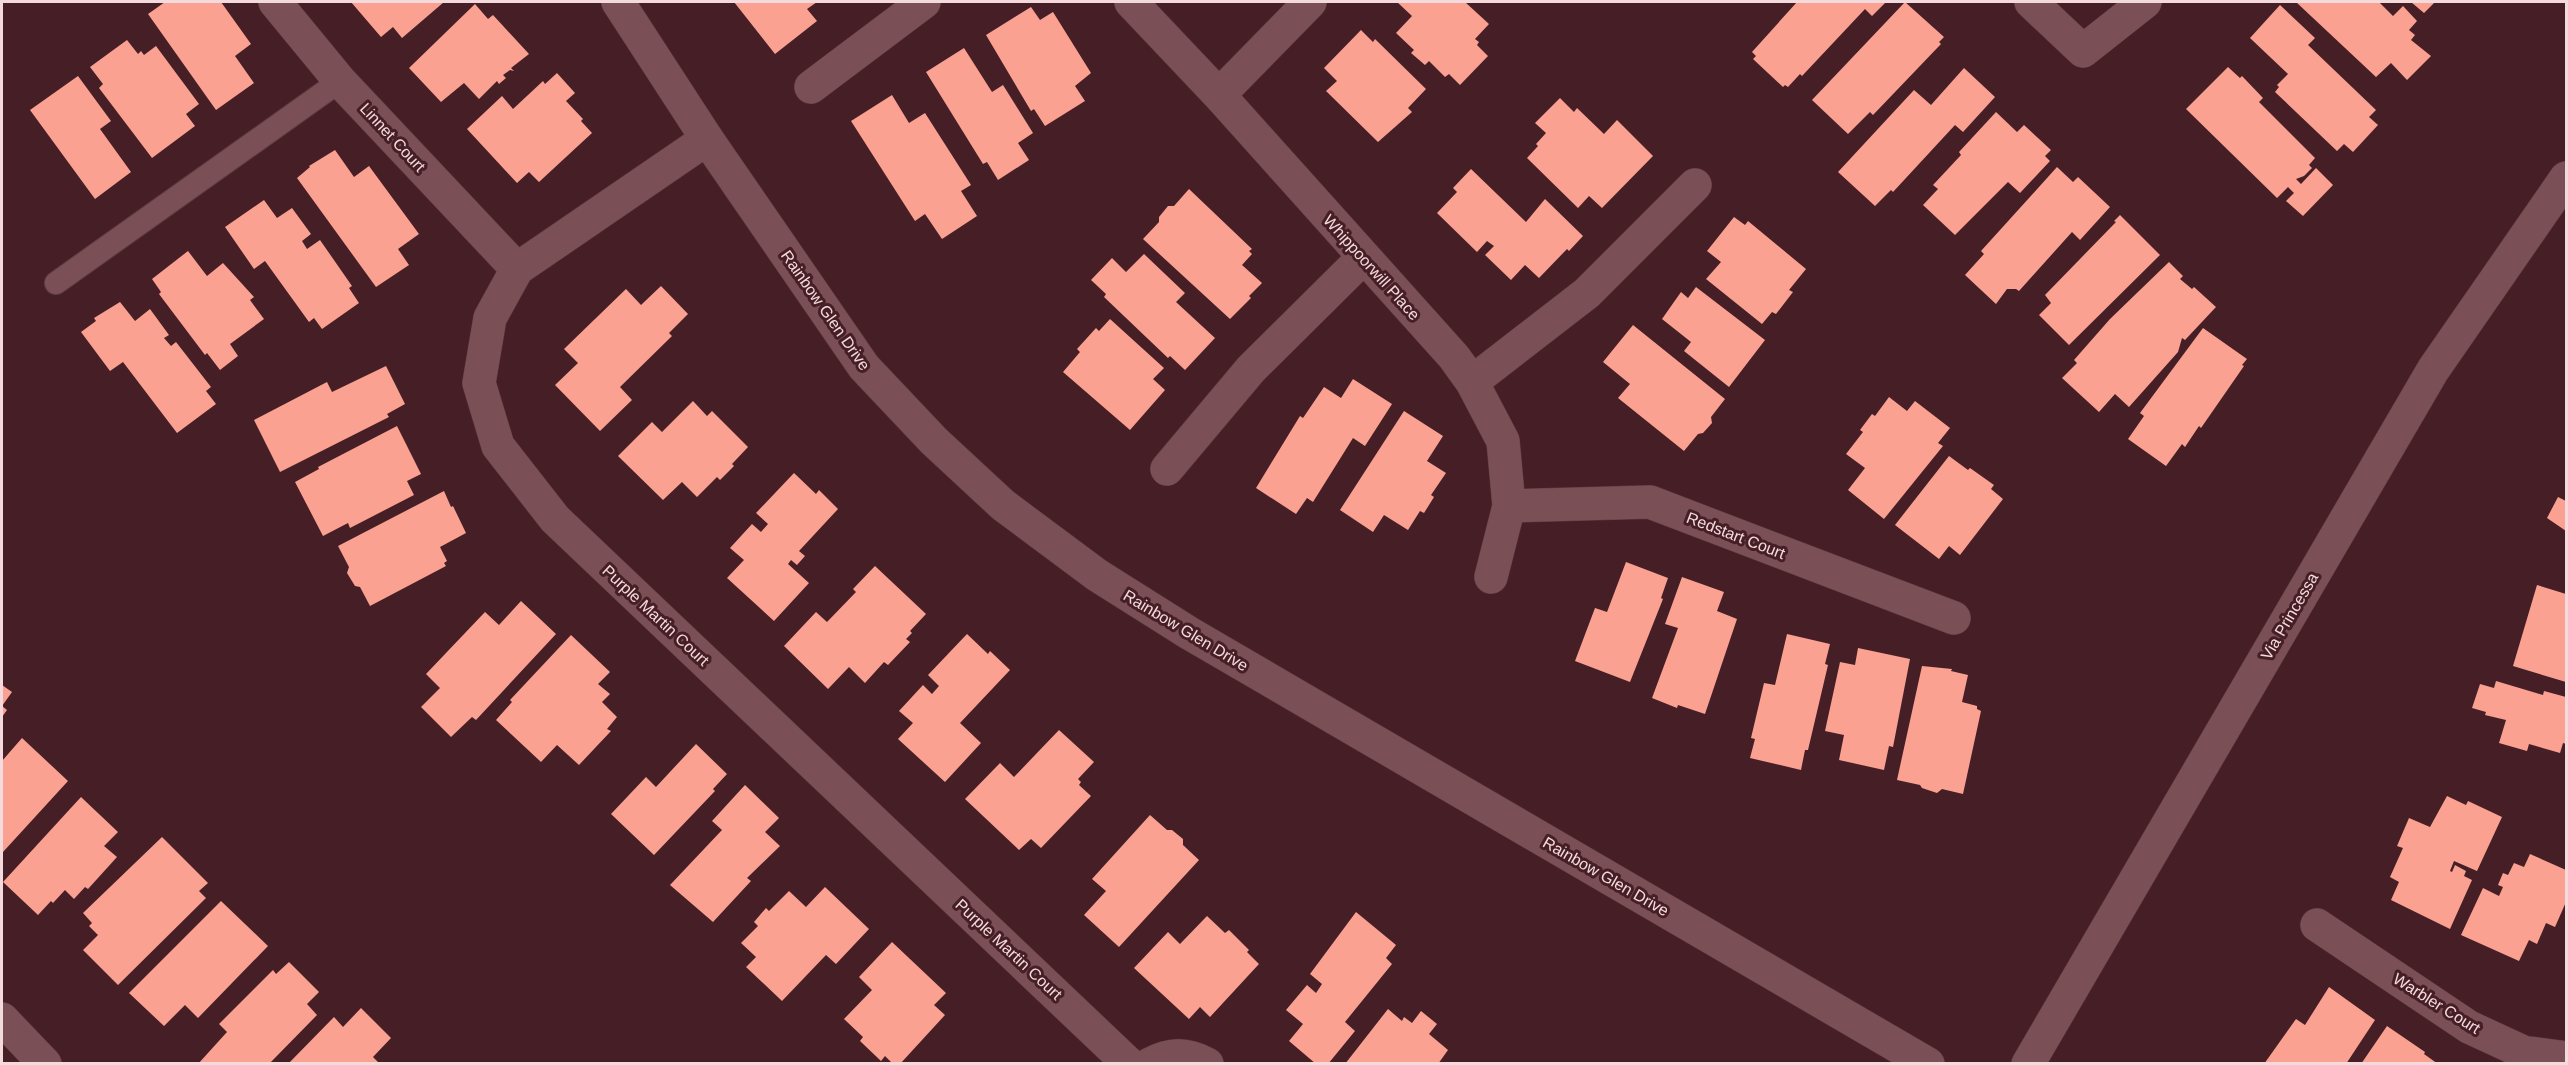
<svg xmlns="http://www.w3.org/2000/svg" width="2568" height="1065" viewBox="0 0 2568 1065" font-family="Helvetica,sans-serif">
<style>
.building{fill:#fba192}
.lines{fill:none;stroke-linecap:round;stroke-linejoin:round}
.service-casing{stroke:#5f3d45;stroke-width:24}
.minor-casing{stroke:#5f3d45;stroke-width:34}
.tertiary-casing{stroke:#5f3d45;stroke-width:34}
.service{stroke:#7b4f56;stroke-width:22}
.minor{stroke:#7b4f56;stroke-width:33}
.tertiary{stroke:#7b4f56;stroke-width:33}
.labels{text-anchor:middle;stroke-width:6;stroke-linejoin:round;paint-order:stroke}
.street-label{font-size:16px;fill:#f5dadd;stroke:#461f26}
</style>
<rect width="100%" height="100%" fill="#461f26"/>
<path class="building" d="M165,2h56l30,42 -16,12 19,27 -38,27 -68,-96z
M351,2h93l-42,36 -9,-11 -12,10z
M734,2h83l-10,7 10,12 -42,33z
M1397,2h68l24,22 -14,15 4,3 -2,3 11,11 -28,29 -11,-11 -4,3 -16,-16 -4,4 -14,-12 3,-3 -18,-17 16,-17z
M1797,2h89l-14,14 -7,-7 -63,67 -2,-2 -12,13 -3,-2 -2,2 -30,-28 3,-3 -4,-4z
M1905,2l39,35 -5,5 2,2 -68,71 -3,-3 -22,22 -36,-34z
M2296,2h83l14,14 10,-10 14,15 -8,9 6,5 -4,5 20,16 -24,24 -16,-17 -15,14z
M2411,2h24l-11,11z
M475,4l13,15 5,-4 36,39 -18,14 3,3 -4,-1 -7,5 3,3 -7,6 -2,-3 -18,18 -15,-16 -23,19 -32,-34z
M2280,5l35,33 -7,7 68,65 -7,7 9,8 -25,27 -9,-8 -7,7 -62,-59 4,-5 -2,-2 11,-11 -38,-36z
M1031,7l9,13 13,-8 38,61 -16,13 10,15 -40,25 -11,-17 -3,2 -45,-76z
M1361,30l12,12 2,-3 51,50 -18,19 4,4 -34,30 -52,-51 11,-10 -13,-13z
M127,40l11,14 3,-3 3,4 12,-9 43,58 -13,10 9,12 -43,32 -53,-70 4,-4 -13,-17z
M964,48l28,44 11,-7 30,48 -15,10 11,17 -31,20 -11,-18 -4,2 -57,-92z
M2228,67l12,11 2,-2 21,22 -4,4 56,56 -6,7 3,3 -8,8 -8,3 5,5 15,-16 17,17 -30,31 -17,-15 8,-8 -6,-6 -11,11 -91,-89z
M1964,68l31,29 -32,35 -8,-7 -62,67 -2,-2 -16,16 -37,-34 76,-82 17,15z
M557,73l18,20 -9,8 17,18 -2,2 11,12 -53,49 -10,-10 -12,11 -50,-54 35,-33 11,13 30,-28 2,3z
M78,76l33,45 -11,8 31,43 -36,27 -65,-89z
M892,95l17,28 16,-10 46,72 -10,6 16,25 -35,23 -17,-25 -10,7 -64,-100z
M1560,98l14,14 3,-4 27,26 13,-14 36,36 -51,52 -13,-12 -11,12 -51,-50 11,-12 -2,-2 10,-11 -11,-10z
M1996,112l21,20 7,-7 27,25 -6,6 5,5 -30,32 -12,-11 -53,53 -32,-30 15,-16 -5,-4 28,-30 -2,-3z
M335,150l19,27 15,-11 50,68 -21,15 11,16 -33,22 -79,-109 13,-11 -1,-1z
M2057,167l16,15 5,-5 32,30 -30,33 -8,-8 -53,59 -3,-2h-9l-11,15 -31,-29 19,-21 -3,-3z
M1471,169l55,53 19,-23 38,37 -14,15 -2,-2 -28,29 -14,-13 -14,15 -26,-25 9,-9 -7,-5 -10,11 -40,-39 20,-21 -4,-4z
M1189,189l63,60 -3,2 3,3 -10,11 20,18 -13,13 2,2 -21,21 -87,-80 16,-17v-5l9,-11h6z
M264,200l13,18 15,-10 19,26 -9,7 5,8 13,-9 32,46 -3,2 10,15 -37,26 -8,-11 -5,4 -44,-61 -11,8 -29,-42z
M2120,215l40,40 -91,90 -30,-30 12,-12 -6,-8 71,-73 -2,-1z
M1734,217l11,8 3,-4 58,48 -17,21 4,2 -17,22 -4,-2 -10,12 -56,-45 15,-17 -14,-11z
M188,251l19,25 16,-13 31,34 -4,3 14,19 -34,25 8,12 -18,14 -13,-17 -2,2 -46,-61 2,-2 -9,-13z
M1144,254l41,39 -9,9 39,36 -30,32 -15,-14 -2,2 -64,-61 2,-3 -15,-14 21,-22 14,14z
M2169,262l14,14 -3,3 12,10 2,-2 22,20 -31,33 -3,-2 -4,14 -49,55 -14,-13 -16,18 -37,-34 15,-15 -3,-3 36,-41z
M661,286l27,28 -19,19 3,3 -52,51 12,13 -32,31 -45,-46 23,-22 -14,-14 62,-60 15,16z
M1696,287l69,53 -36,47 -45,-36 7,-9 -29,-23 19,-27 7,6z
M120,302l15,19 15,-12 19,26 -5,3 7,8 5,-4 35,45 -5,4 10,13 -39,29 -54,-71 -13,9 -29,-39 15,-11 -2,-3z
M1110,319l54,49 -11,11 12,11 -35,40 -67,-58 17,-20 -3,-3 19,-21 3,3z
M1633,325l92,74 -14,18 1,6 -9,10 -5,1 -14,17 -66,-53 12,-14 -27,-22z
M2203,328l44,31 -5,6 2,1 -43,62 -2,-2 -14,21 -3,-3 -16,22 -38,-27 16,-23 -4,-3z
M386,366l19,38 -18,10 2,3 -109,55 -26,-52 73,-38 5,10z
M1353,379l39,25 -27,42 -12,-8 -40,64 -6,-4 -11,16 -40,-26 44,-72 3,2 21,-31 17,11z
M1889,397l18,14 8,-10 35,27 -12,15 5,3 -59,73 -36,-29 17,-22 -19,-14 17,-22 -3,-2 12,-16 3,2z
M693,401l14,15 5,-5 36,36 -16,17 2,2 -14,14 -3,-3 -20,20 -15,-15 -19,18 -45,-44 34,-34 10,10z
M1404,411l39,25 -16,25 19,12 -15,22 3,2 -10,16 -4,-2 -12,19 -24,-15 -11,17 -33,-22z
M397,426l24,48 -14,7 7,14 -64,33 -2,-5 -25,13 -28,-54 24,-13 -1,-2z
M1949,456l19,14 2,-2 24,17 -3,4 12,10 -43,56 -11,-9 -10,13 -44,-34z
M794,473l22,21 3,-4 19,19 -39,42 6,5 -8,9 -6,-5 -3,4 21,19 -35,38 -47,-43 17,-18 -14,-12 22,-24 9,8 7,-8 -12,-11z
M444,491l7,16 2,-1 13,27 -26,14 7,14 -3,2 2,3 -76,40 -10,-19 -5,-1 -8,-13 2,-6 -11,-21z
M2558,497l8,4v30l-19,-13z
M1626,562l42,16 -7,20 2,1 -33,83 -55,-21 20,-53 12,4z
M875,566l51,48 -16,17 2,2 -6,6 4,3 -22,23 -4,-3 -19,21 -16,-16 -21,22 -44,-43 32,-34 11,10 29,-30 -3,-3z
M1682,577l42,15 -7,19 20,8 -32,95 -27,-9 -1,3 -25,-10 26,-70 -13,-4z
M2537,585l29,9v88l-53,-16z
M521,601l35,33 -80,86 -4,-3 -21,20 -30,-30 19,-19 -14,-14 59,-62 14,13z
M967,634l21,20 2,-3 20,19 -50,53 21,20 -36,39 -47,-43 15,-16 -14,-12 24,-26 9,9 7,-8 -11,-11z
M1787,634l43,10 -5,20 3,1 -20,85h-3l-4,20 -51,-12 5,-19 -4,-1 13,-55 11,2z
M571,635l39,37 -12,12 12,10 -8,8 15,15 -10,12 4,2 -32,34 -22,-20 -16,17 -45,-42 16,-18 -2,-2z
M1858,648l52,11 -17,88 -4,-1 -5,24 -45,-10 5,-25 -19,-4 15,-69 15,3z
M1922,666l30,3 -1,2 17,4 -6,27 15,4v3l4,2 -18,83 -21,-5 -5,4 -15,-5 -2,-3 -23,-5z
M2496,681l47,14 1,-4 22,6v47l-3,-1 -3,10 -31,-9 -2,7 -28,-8 7,-23 -21,-5 1,-3 -14,-4 8,-24 14,4z
M2,685l10,7 -10,14 5,4 -5,7z
M1059,730l35,32 -16,17 3,3 -2,3 12,11 -50,52 -10,-9 -12,11 -54,-51 35,-36 14,14z
M22,738l46,43 -65,71 -1,-91z
M696,744l31,30 -14,15 2,2 -61,64 -43,-41 35,-37 10,10z
M745,785l34,33 -14,14 15,14 -33,32 4,3 -38,41 -43,-37 52,-55 -10,-9z
M2447,796l19,9 2,-4 34,16 -25,54 -23,-10 -4,10 2,1 3,-7 11,6 -2,5 8,4 -22,49 -59,-29 8,-18 -9,-5 13,-29 -6,-2 12,-28 21,9z
M81,797l37,35 -14,14 13,11 -29,32 -3,-2 -11,12 -9,-9 -12,13 -2,-2 -13,14 -35,-33z
M1150,815l17,15h5l11,9v6l16,15 -80,87 -35,-32 22,-24 -14,-12z
M162,837l46,46 -9,8 7,7 -88,87 -35,-35 15,-15 -9,-9 3,-3 -9,-10z
M2530,854l36,16v32l-11,25 -9,-4 -9,21 -8,-4 -10,21 -58,-26 22,-47 16,8 4,-9 -5,-2 5,-12 5,2 6,-12 10,4z
M825,887l44,42 -33,35 -10,-9 -44,46 -36,-34 10,-10 -15,-14 17,-17 -4,-4 12,-14 3,3 20,-20 17,16z
M221,901l47,45 -70,72 -13,-13 -21,21 -35,-33z
M1356,912l40,33 -10,13 6,6 -47,58 10,9 -27,33h-12l-27,-23 14,-17 -17,-14 21,-25 9,8 6,-9 -12,-10z
M1207,916l18,17 4,-3 20,20 -2,2 12,12 -49,53 -10,-10 -11,12 -55,-51 34,-36 12,12z
M892,942l54,51 -12,12 11,10 -45,49h-7l-8,-8 -4,5 -21,-20 3,-4 -19,-18 28,-29 -13,-13z
M289,962l30,30 -12,12 10,11 -48,49h-71l29,-32 -8,-8 54,-54 3,4z
M2329,987l46,33 -29,44h-82l32,-45 9,6z
M361,1008l30,30 -18,19 7,7h-92l46,-47 9,10z
M1388,1009l14,12 2,-4 8,6 9,-12 16,13 -8,10 19,16 -10,14h-93z
M2387,1026l38,26 -1,2 14,10h-77z"/>
<g class="lines">
<defs>
<path id="service" d="M56,283l284,-202"/>
<path id="minor" d="M275,2l65,79 177,188
M1131,2l88,93 235,262 18,25 31,59 6,65 -18,71
M2031,2l52,49 62,-49
M811,87l113,-85
M1219,95l91,-93
M707,139l-190,130 -27,49 -11,65 19,63 57,73 574,545
M1472,382l115,-89 108,-108
M1167,469l84,-100 112,-111
M1509,506l141,-4 304,116
M2317,925l152,102 54,25 43,6
M1150,1064c21,-11 36,-11 57,0"/>
<path id="tertiary" d="M618,2l89,137 157,228 70,74 69,64 94,70 92,58 739,431
M2,1019l43,45
M2028,1064l405,-694 133,-192"/>
</defs>
<use href="#service" class="service-casing"/>
<use href="#minor" class="minor-casing"/>
<use href="#tertiary" class="tertiary-casing"/>
<use href="#service" class="service"/>
<use href="#minor" class="minor"/>
<use href="#tertiary" class="tertiary"/>
</g>
<g class="labels">
<g class="street-label">
<text transform="translate(393 137) rotate(47)" y="6">Linnet Court</text>
<text transform="translate(1372 267) rotate(48)" y="6">Whippoorwill Place</text>
<text transform="translate(826 310) rotate(55)" y="6">Rainbow Glen Drive</text>
<text transform="translate(1736 535) rotate(21)" y="6">Redstart Court</text>
<text transform="translate(656 615) rotate(43)" y="6">Purple Martin Court</text>
<text transform="translate(2289 616) rotate(-60)" y="6">Via Princessa</text>
<text transform="translate(1186 630) rotate(31)" y="6">Rainbow Glen Drive</text>
<text transform="translate(1606 876) rotate(30)" y="6">Rainbow Glen Drive</text>
<text transform="translate(1009 949) rotate(43)" y="6">Purple Martin Court</text>
<text transform="translate(2437 1003) rotate(32)" y="6">Warbler Court</text>
</g>
</g>
<rect width="2568" height="1065" fill="none" stroke="#f5dadd" stroke-width="6"/>
</svg>
